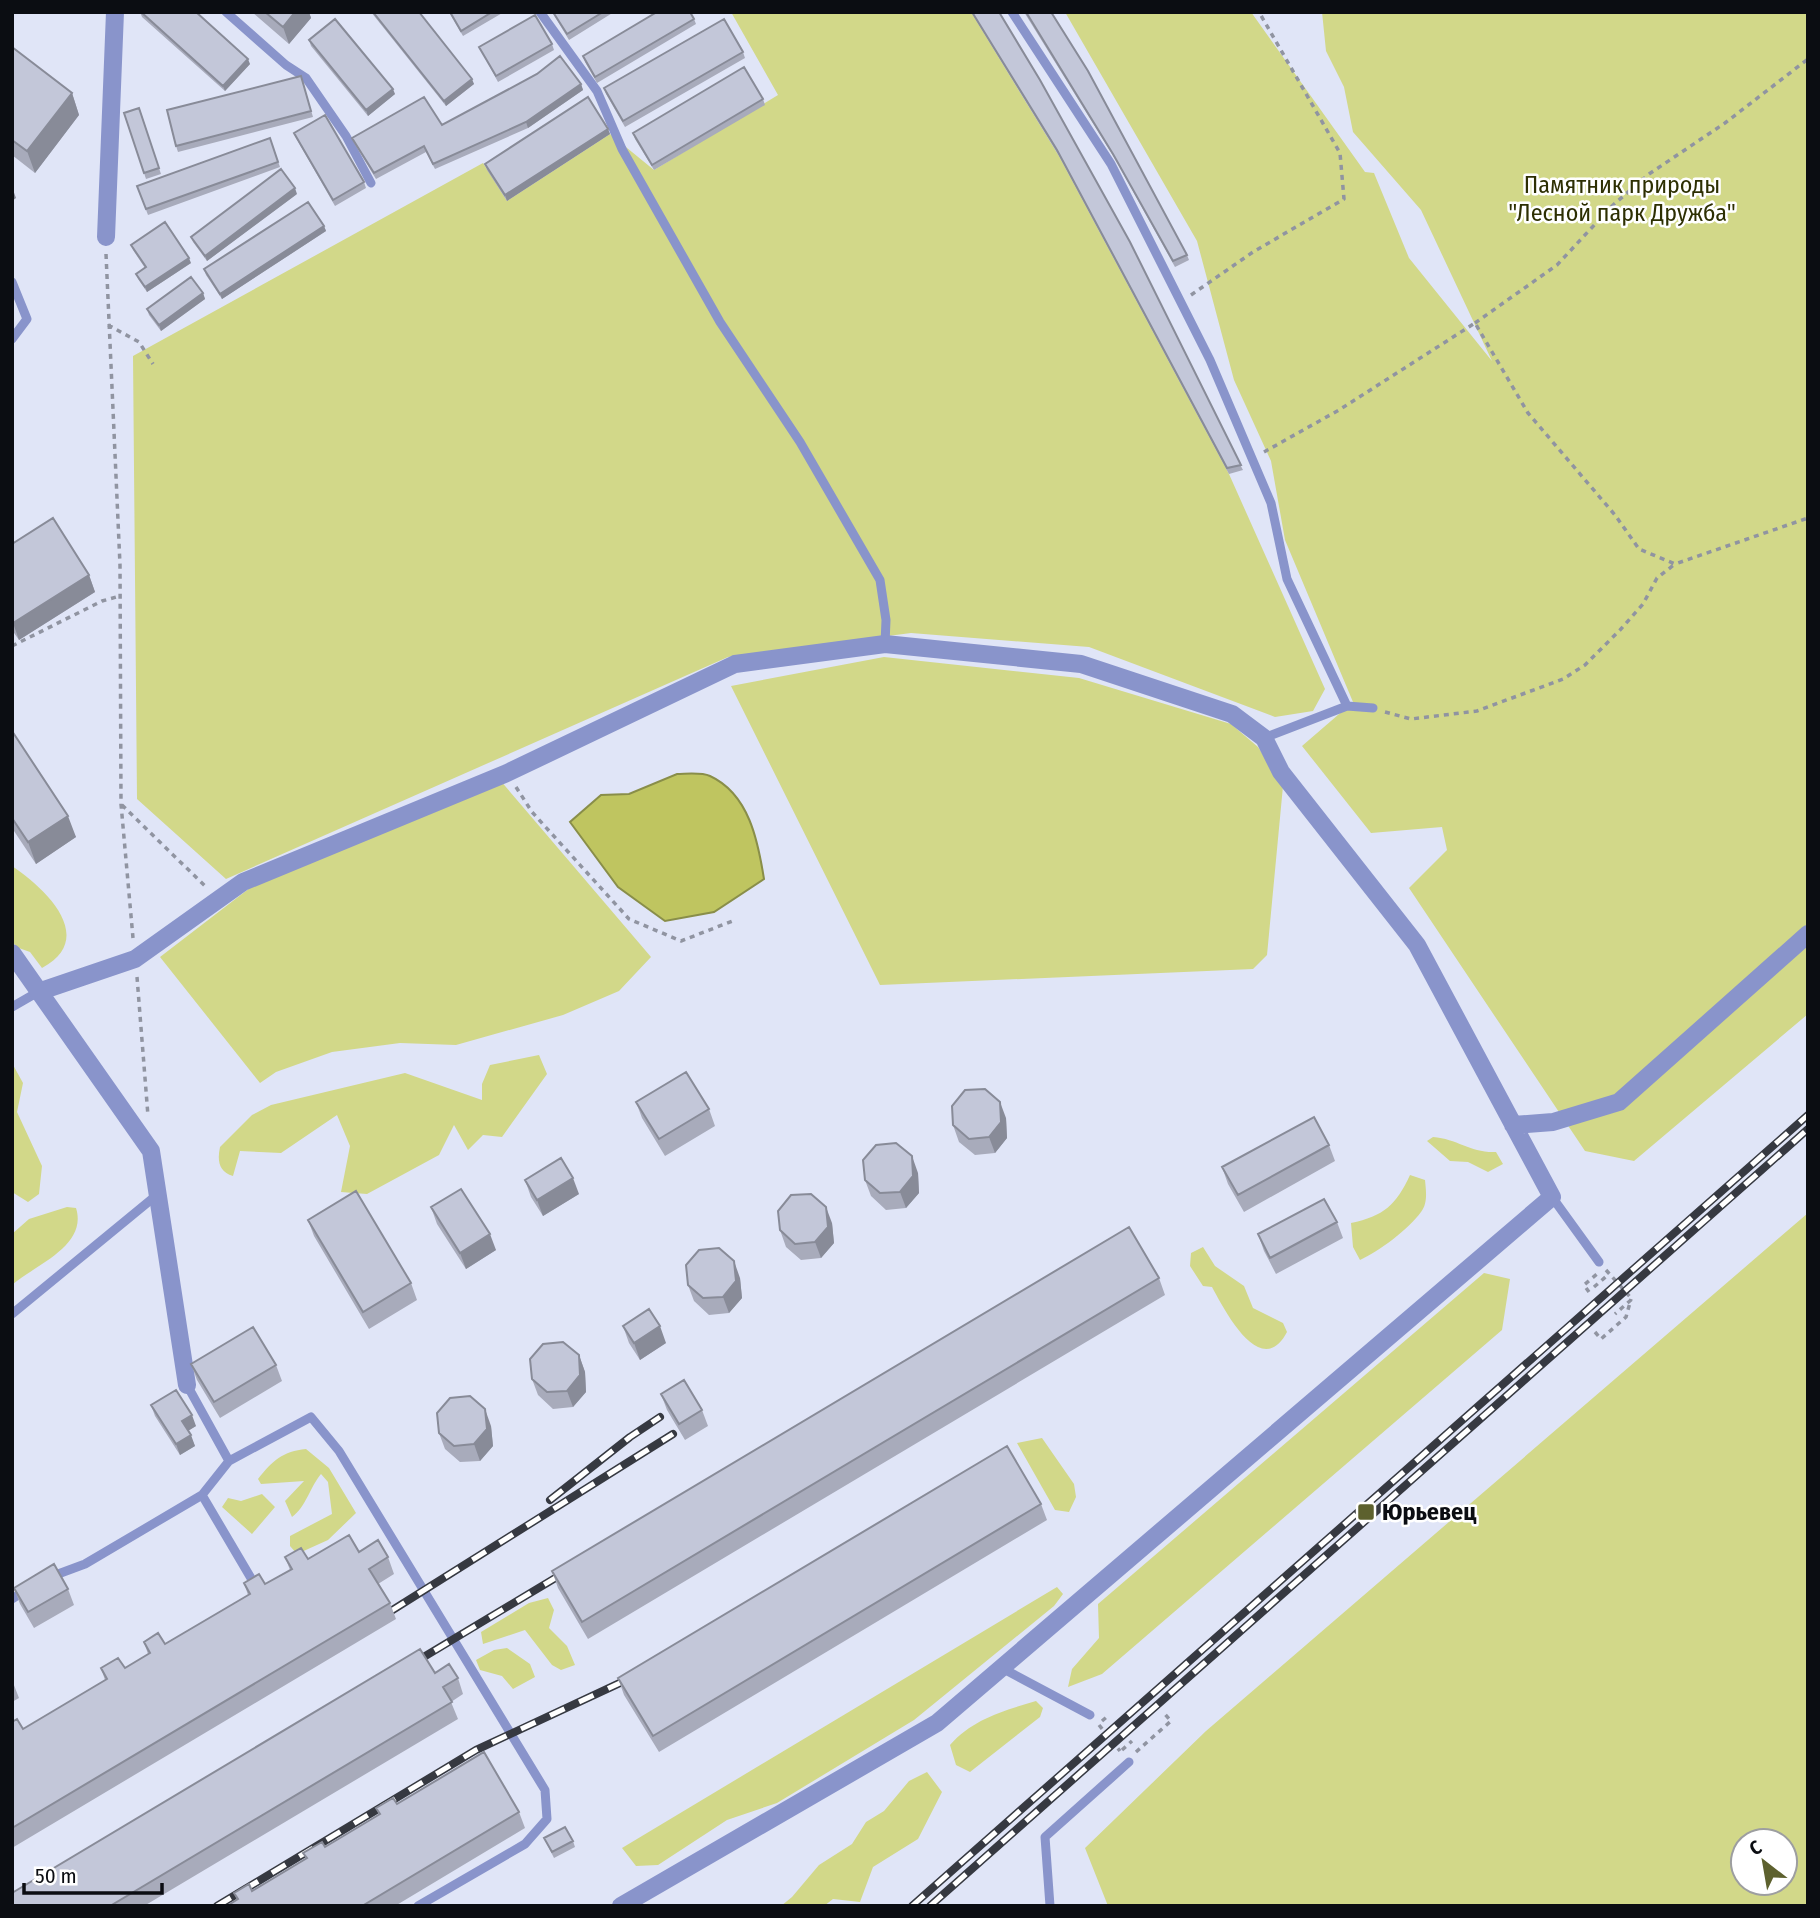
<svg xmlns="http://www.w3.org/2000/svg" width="1820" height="1918" viewBox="0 0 1820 1918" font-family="'Fira Sans Condensed',sans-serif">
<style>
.green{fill:#d2d889;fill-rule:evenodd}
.water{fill:#bfc560;stroke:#898e49;stroke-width:2}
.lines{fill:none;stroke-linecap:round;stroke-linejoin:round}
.path{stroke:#9094a1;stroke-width:3.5;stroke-dasharray:5 5;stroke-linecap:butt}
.lane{stroke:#8994cb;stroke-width:9}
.street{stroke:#8994cb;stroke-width:18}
.rail-casing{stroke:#363941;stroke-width:8}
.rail{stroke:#fff;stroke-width:5;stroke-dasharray:16;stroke-linecap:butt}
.wall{fill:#a8abbb}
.shaded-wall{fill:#888b98}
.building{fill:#c3c7d9;stroke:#888b98;stroke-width:2}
.poi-dot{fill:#5d612e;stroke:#fff;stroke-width:2.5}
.labels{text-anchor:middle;stroke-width:5;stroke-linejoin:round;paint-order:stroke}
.park-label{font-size:24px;fill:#2d2f02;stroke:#fff}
.poi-label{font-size:24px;font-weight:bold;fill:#0b0d12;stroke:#fff;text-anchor:start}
</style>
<rect width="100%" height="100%" fill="#e0e5f7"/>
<path class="green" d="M731,12h240l88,144 170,318 96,215 -12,22 -38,6 -186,-70 -178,-14 -183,24 -502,222 -89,-80 -4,-443 350,-193 24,38 103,-67 44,36 124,-75z
M1065,12h186l114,160 9,1 35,85 83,103 -71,-151 -68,-78 -9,-45 -18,-36 -4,-39h486v1002l-174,147 -49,-10 -176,-263 38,-38 -5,-23 -71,6 -69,-87 51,-44 -68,-162 -14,-79 -37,-81 -37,-139z
M884,657l195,21 152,46 27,23 25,39 -16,169 -14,14 -373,16 -149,-299z
M500,780l151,177 -32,34 -56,24 -107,30 -56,-2 -68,9 -56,20 -16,11 -100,-126 95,-73z
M12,866c33,22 86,72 30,102l-12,-16 -14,-5 -4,-7z
M539,1055l8,19 -45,63 -19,-2 -15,15 -14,-25 -15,30 -72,39 -26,-2 9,-46 -13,-31 -56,38 -41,-2 -7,25c-14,-4 -16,-15 -13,-29l32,-32 19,-10 134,-32 77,27v-16l8,-19z
M12,1063l11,20 -6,29 25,54 -3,28 -11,8 -16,-10z
M1433,1137c25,2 37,16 63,15l7,12 -15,8 -20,-10 -18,-1 -23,-20z
M1410,1175l15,5c1,11 3,23 -4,32 -12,17 -43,40 -61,48l-7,-13 -2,-24c33,-7 45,-18 59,-48z
M67,1207l9,1c12,38 -41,57 -64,77v-51l17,-15z
M1808,1213v693h-700l-23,-58 121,-117zM1743,1841h42v42h-42z
M1203,1247l12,19 29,20 9,22 30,15 4,9c-26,49 -62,-21 -75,-45l-9,-1 -13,-20 1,-13z
M1484,1273l26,6 -8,51 -400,344 -34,13 4,-18 27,-31 -1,-34z
M1042,1438l32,46 2,13 -7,15 -14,-2 -38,-67z
M306,1449l23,19 27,45 -28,27 -31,14 -7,-8v-10l42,-22 -4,-32 -7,-8c-11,13 -15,33 -29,43l-7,-16 19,-20 -43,3 -3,-5c14,-18 25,-28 48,-30z
M262,1494l13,13 -23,27 -30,-27 6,-9 13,3z
M1057,1587l6,7 -9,12 -140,114 -137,83 -50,17 -69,45 -22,1 -14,-18z
M548,1598l6,12 -5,18 18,18 8,19 -14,5 -9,-5 -27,-35 -42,14 -2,-12 48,-29z
M507,1648l23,16 5,13 -22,12 -11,-13 -22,-6 -4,-10 18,-10z
M1036,1701l7,7 -3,9 -70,55 -14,-7 -6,-20c23,-26 53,-34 86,-44z
M927,1772l15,20 -24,47 -45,28 -13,35 -27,-3 -9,7h-43l11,-9 27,-32 33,-21 14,-22 18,-11 25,-30z"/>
<path class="water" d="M677,774c9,0 24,-2 33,2 39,18 48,65 54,103l-50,33 -49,9 -47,-34 -48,-65 31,-27 28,-1z"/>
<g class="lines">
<path class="path" d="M106,254l14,311 1,239 12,134
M1191,295l62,-43 91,-53 -4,-46 -81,-141
M1475,323l82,-58 55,-59 37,-32 76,-51 83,-64
M108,325l31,17 14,22
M1264,452l75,-42 136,-87 53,90 87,102 24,34 36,15 133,-46
M12,646l90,-45 18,-5
M1385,712l26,7 66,-8 86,-32 22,-14 35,-35 23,-26 14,-26 18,-14
M516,787l16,25 97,107 52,22 54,-21
M122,805l84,82
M137,977l11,139
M1606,1270l26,29 -17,15
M1594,1287l15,-13
M1589,1292l-5,-7 13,-11
M1595,1332l6,7 25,-22 5,-18
M1102,1721l7,-6
M1099,1725l21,26
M1122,1750l10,-9
M1136,1752l35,-31 -7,-8"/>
<path class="lane" d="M226,12l60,53 20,13 40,58 25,47
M540,12l57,79 25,58 98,173 80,120 80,138 6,40 -1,24
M1012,12l99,152 99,196 61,143 16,76 60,127 -83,32
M12,282l15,37 -15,20
M1347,706l26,2
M12,1007l26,-15
M1552,1197l47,65
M12,1314l146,-120
M187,1385l42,76 82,-44 28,34 206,339 2,29 -22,25 -107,62
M229,1461l-27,34 53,90
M50,1577l35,-13 117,-69
M12,1599l14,-9
M1000,1667l90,48
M1050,1906l-5,-69 84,-75"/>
<path class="street" d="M106,237l9,-225
M12,953l139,198 36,234
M38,992l97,-33 108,-77 264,-109 228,-109 150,-20 196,20 151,50 32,24 17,34 136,173 135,252 -615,526 -316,183
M1513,1125l40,-3 66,-20 189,-168"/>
<defs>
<path id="rail" d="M550,1500l80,-63 30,-20
M391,1611l282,-177
M407,1667l165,-99
M217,1906l259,-156 161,-75
M912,1906l896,-791
M930,1906l878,-777"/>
</defs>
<use href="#rail" class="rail-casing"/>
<use href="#rail" class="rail"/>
</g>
<path class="wall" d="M140,12l110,52 -25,27 -83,-74z
M252,12h57l2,6 -22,26z
M371,12h48l55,72 -28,22z
M449,12h55l-41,24z
M552,12h62l-45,28z
M971,12h28l244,458 -14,4 -170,-318z
M1024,12h27l136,243 2,5 -14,7 -60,-108z
M694,19l2,5 -99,59 -12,-21 -2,-6z
M309,40l86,54 -27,22 -57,-70z
M552,44l2,6 -56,32 -19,-35z
M12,47l60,46 7,22 -44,58 -23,-18z
M743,52l2,6 -120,69 -19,-33 -2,-6z
M301,76l12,41 -135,35 -2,-6z
M581,84l2,6 -55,38 -93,41 -9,-17 -50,27 -22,-36 -2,-5 90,-13z
M763,99l2,6 -111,65 -19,-31 -2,-6z
M139,108l22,66 -15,5 -22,-66z
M608,129l2,5 -103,67 -20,-31 -2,-6z
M294,133l70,49 2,6 -31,18 -39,-68z
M270,138l10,29 -132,48 -11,-29z
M297,194l-90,67 -14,-19 -2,-5z
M324,226l2,5 -104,68 -16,-24 -2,-6z
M131,245l60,18 -44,29 -9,-13 -2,-5 9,-6 -12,-18z
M203,293l2,6 -44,32 -12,-16 -2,-6z
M12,544l77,31 6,17 -76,48 -7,-10z
M12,731l64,106 -40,27 -24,-36z
M636,1102l73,7 6,17 -50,30 -23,-38z
M1006,1118l1,20 -12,15 -20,2 -16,-13 -6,-17z
M1329,1145l6,16 -91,51 -16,-28 -6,-17z
M918,1173l1,20 -13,15 -20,2 -15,-14 -6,-16z
M525,1180l54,14 -36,22 -12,-19z
M431,1207l65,43 -30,19 -29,-45z
M308,1220l103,63 6,17 -48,29 -55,-93z
M1337,1222l6,16 -67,36 -12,-23 -6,-17z
M832,1223l2,20 -13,15 -20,2 -15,-13 -6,-17z
M740,1278l2,20 -13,15 -20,2 -15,-14 -6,-16z
M1159,1278l6,17 -577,344 -30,-51 -6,-17z
M623,1326l43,17 -26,17 -11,-17z
M579,1355l6,17 1,20 -13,15 -20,2 -15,-14 -6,-16z
M191,1364l85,1 6,16 -62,37 -23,-38z
M661,1394l41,16 6,16 -23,14 -18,-30z
M151,1405l45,21 -8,5 7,15 -15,9 -25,-39z
M491,1426l2,20 -13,15 -20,1 -15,-13 -6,-16z
M1041,1504l6,16 -388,232 -35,-57 -6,-17z
M359,1552l29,5 6,17 -16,10 12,19 6,16 -384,229v-126l11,7 82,-49 -4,-12h24l23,-14 -4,-12 21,2 83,-49 -4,-12 21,1 25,-14 -5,-13 23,2z
M14,1588l54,1 6,16 -40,23 -14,-24z
M435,1673l23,5 5,16 -12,8 7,17 -314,187h-132z
M12,1680l7,18 -7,4z
M397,1804l122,8 6,16 -130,78h-168l10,-6 -3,-7 18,-2 54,-32 -3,-6 22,-6 54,-32 -3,-7z
M544,1838l29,3 2,6 -21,11z"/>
<path class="shaded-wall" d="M295,12h14l2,6 -22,26 -6,-17z
M248,59l2,5 -25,27 -2,-5z
M472,79l2,5 -28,22 -2,-5z
M581,84l2,6 -55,38 -2,-6z
M393,89l2,5 -27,22 -2,-6z
M72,93l7,22 -44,58 -8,-22z
M608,129l2,5 -103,67 -2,-6z
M12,187l4,11 -4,3z
M295,188l2,6 -90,67 -2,-5z
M324,226l2,5 -104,68 -2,-5z
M189,258l2,5 -44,29 -2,-5z
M203,293l2,6 -44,32 -2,-6z
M89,575l6,17 -76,48 -6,-17z
M68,816l8,21 -40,27 -8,-22z
M1000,1102l6,16 1,20 -12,15 -6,-16z
M912,1156l6,17 1,20 -13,15 -6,-16z
M573,1178l6,16 -36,22 -6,-16z
M826,1207l6,16 2,20 -13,15 -6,-16z
M490,1234l6,16 -30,19 -6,-16z
M734,1261l6,17 2,20 -13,15 -6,-16z
M660,1326l6,17 -26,17 -6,-17z
M579,1355l6,17 1,20 -13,15 -6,-16z
M485,1409l6,17 2,20 -13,15 -6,-17z
M192,1415l4,11 -10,6 -4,-11z
M191,1435l4,11 -15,9 -4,-11z"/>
<path class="building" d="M141,12h55l52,47 -25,27z
M265,12h30l-12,15z
M373,12h46l53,67 -28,22z
M450,12h42l-31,19z
M553,12h50l-36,22z
M657,12h33l4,7 -99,58 -12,-21z
M972,12h27l41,68 90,162 111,223 -14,3 -170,-318z
M1026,12h25l37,59 99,184 -14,6 -60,-107z
M535,15l17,29 -56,32 -17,-29z
M335,19l58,70 -27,21 -57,-70z
M724,19l19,33 -120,69 -19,-33z
M12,47l60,46 -45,58 -15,-11z
M560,56l21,28 -55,38 -93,42 -9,-18 -50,27 -22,-35 72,-41 18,28 95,-51z
M744,67l19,32 -111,66 -19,-32z
M301,76l10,35 -135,35 -9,-36z
M588,97l20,32 -103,66 -20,-31z
M139,108l20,60 -15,5 -20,-60z
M325,115l39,67 -31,18 -39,-67z
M270,138l8,24 -132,47 -9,-23z
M281,169l14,19 -90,68 -14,-19z
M308,202l16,24 -104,68 -16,-25z
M165,222l24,36 -44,29 -9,-13 10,-7 -15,-22z
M191,277l12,16 -44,32 -12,-16z
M53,518l36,57 -76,48 -1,-79z
M12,731l56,85 -40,26 -16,-24z
M686,1072l23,37 -50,30 -23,-37z
M985,1089l15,13 1,20 -12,15 -20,2 -16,-14 -1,-19 13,-16z
M1314,1117l15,28 -91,50 -16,-28z
M896,1143l16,13 1,20 -13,16 -20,1 -15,-13 -2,-20 13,-15z
M561,1158l12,20 -36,22 -12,-20z
M461,1189l29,45 -30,19 -29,-46z
M356,1191l55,92 -48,29 -55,-92z
M811,1194l15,13 2,20 -13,15 -20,2 -15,-14 -2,-19 13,-16z
M1324,1199l13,23 -67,36 -12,-24z
M1129,1227l30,51 -577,344 -30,-51z
M719,1248l15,13 2,20 -13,16 -20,1 -15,-13 -2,-20 13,-15z
M649,1309l11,17 -26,17 -11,-17z
M253,1327l23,38 -62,37 -23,-38z
M563,1342l16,13 1,20 -13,16 -20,1 -15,-13 -2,-20 13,-15z
M684,1380l18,30 -23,14 -18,-30z
M176,1390l16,25 -10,6 9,14 -15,9 -25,-39z
M470,1396l15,13 2,20 -13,15 -20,2 -15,-13 -2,-20 13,-15z
M1007,1446l34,58 -388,232 -35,-58z
M349,1535l10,17 19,-12 10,17 -19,12 21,34 -378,225v-106l5,-3 6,10 84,-50 -6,-11 17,-10 7,10 25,-15 -6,-11 14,-9 7,11 85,-50 -6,-11 15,-9 6,10 27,-15 -7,-12 16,-9 7,11z
M54,1564l14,25 -40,23 -14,-24z
M420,1649l15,24 14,-9 9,14 -15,9 9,15 -342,204h-98v-13z
M484,1752l35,60 -157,94h-135l11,-7 -4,-6 15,-9 3,7 55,-33 -4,-5 19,-11 3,5 55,-33 -4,-6 17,-10 4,6z
M565,1827l8,14 -21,11 -8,-14z"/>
<rect class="poi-dot" x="1357" y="1503" width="18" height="18" rx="3.5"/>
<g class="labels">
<g class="park-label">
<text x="1622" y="193">Памятник природы<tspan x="1622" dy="28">"Лесной парк Дружба"</tspan></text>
</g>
<g class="poi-label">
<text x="1382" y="1520">Юрьевец</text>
</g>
</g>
<rect width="1820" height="1918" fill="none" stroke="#0b0d12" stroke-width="28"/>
<g transform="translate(1764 1862) rotate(329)"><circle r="33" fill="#ffffff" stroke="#9d9ea0" stroke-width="2"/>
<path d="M0-5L12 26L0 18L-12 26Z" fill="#5d612e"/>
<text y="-10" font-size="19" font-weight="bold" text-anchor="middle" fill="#0b0d12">С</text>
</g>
<path d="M24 1883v10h138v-10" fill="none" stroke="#0b0d12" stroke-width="3.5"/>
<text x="35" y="1883" font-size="21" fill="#0b0d12" stroke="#ffffff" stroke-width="5" paint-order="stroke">50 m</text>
</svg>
